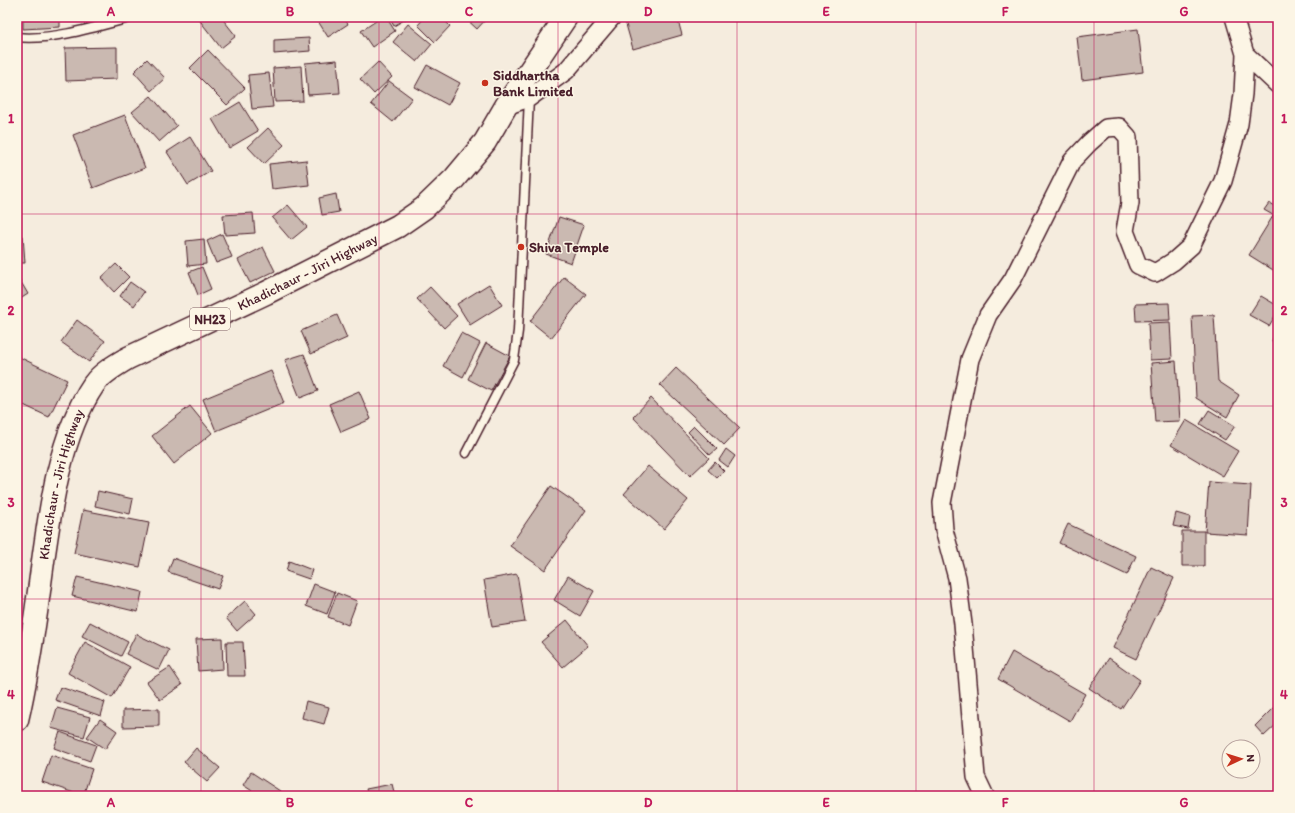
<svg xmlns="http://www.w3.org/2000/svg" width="1295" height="813" viewBox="0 0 1295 813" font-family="Itim,sans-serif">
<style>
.building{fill:#cab9b1;stroke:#4a1f2b}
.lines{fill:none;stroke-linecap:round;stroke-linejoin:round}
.service-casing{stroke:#4a1f2b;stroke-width:11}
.minor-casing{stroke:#4a1f2b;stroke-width:20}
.primary-casing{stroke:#4a1f2b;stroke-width:25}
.service{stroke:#fcf5e5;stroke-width:8}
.minor{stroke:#fcf5e5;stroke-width:17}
.primary{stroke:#fcf5e5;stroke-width:22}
.grid{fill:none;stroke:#c2185b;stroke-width:1;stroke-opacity:0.55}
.poi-dot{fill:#c8321e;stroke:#fcf5e5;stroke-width:1.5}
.labels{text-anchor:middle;stroke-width:3;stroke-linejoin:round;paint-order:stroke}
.shield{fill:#fcf5e5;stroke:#7f5f63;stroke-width:1}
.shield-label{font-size:13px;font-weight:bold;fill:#4a1f2b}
.poi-label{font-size:14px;font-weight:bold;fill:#4a1f2b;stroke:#fcf5e5;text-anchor:start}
.street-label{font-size:14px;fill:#4a1f2b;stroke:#fcf5e5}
.neatline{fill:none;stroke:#c2185b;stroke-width:1.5}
.grid-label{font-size:13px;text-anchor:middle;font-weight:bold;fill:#c2185b}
</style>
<rect width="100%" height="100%" fill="#f5ecde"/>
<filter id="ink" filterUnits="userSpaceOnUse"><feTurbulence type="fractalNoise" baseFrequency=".025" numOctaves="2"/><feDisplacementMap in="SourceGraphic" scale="8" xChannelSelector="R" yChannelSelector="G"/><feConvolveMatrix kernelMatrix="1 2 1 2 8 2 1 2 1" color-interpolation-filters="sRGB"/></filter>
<g filter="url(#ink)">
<path class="building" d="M23,17h37v10l-37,2z
M197,17h24l15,19 -15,12z
M317,17h26l5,7 -20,13 -12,-19z
M382,17h4l9,14 -23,16 -11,-16z
M389,17h20l-15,9z
M425,17h16l9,9 -15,16 -17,-17z
M464,17h24l-11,12z
M638,17h39l5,18 -49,14 -8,-28z
M408,24l24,20 -15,18 -24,-20z
M1138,29l5,43 -61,8 -5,-43z
M309,38l1,13 -36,3v-14z
M117,47v32l-51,2 -1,-33z
M208,50l37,38 -18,17 -37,-37z
M147,59l18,19 -14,13 -17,-19z
M337,60l3,33 -32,2 -3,-32z
M378,62l14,15 -18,17 -14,-15z
M427,65l33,18 -12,22 -33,-18z
M301,66l2,35 -28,1 -2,-34z
M269,73l4,34 -21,2 -4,-34z
M389,81l23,17 -19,24 -22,-18z
M151,96l26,30 -18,16 -27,-30z
M240,102l18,29 -29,17 -17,-29z
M125,115l20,53 -52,20 -20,-53z
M268,128l16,17 -20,19 -16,-17z
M190,137l21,34 -23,14 -21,-33z
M306,160l3,25 -37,4 -3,-25z
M17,175l5,1 -2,19 -3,-1z
M336,194l3,18 -17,3 -3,-17z
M1269,203l9,5v10l-14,-8z
M288,205l19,22 -16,13 -19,-22z
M253,213l2,20 -30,2 -2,-20z
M1273,216l5,3v54l-29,-18z
M559,217l25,8 -13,38 -25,-9z
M222,234l10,23 -16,6 -9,-22z
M23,236l2,27h-8v-26z
M204,239l2,25 -18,2 -2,-25z
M263,247l12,24 -25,12 -12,-23z
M116,264l13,13 -15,15 -13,-14z
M202,267l9,22 -13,6 -9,-23z
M18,277l10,17 -11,7v-23z
M564,277l22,17 -35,44 -21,-17z
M130,282l14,10 -10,14 -14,-10z
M489,284l13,21 -32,20 -13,-21z
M430,287l27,29 -13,12 -27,-29z
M1261,296l17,10v5l-9,15 -20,-11z
M1169,303l1,17 -34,1 -1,-17z
M337,315l10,23 -36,16 -10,-23z
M1214,315l4,66 21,14 -12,22 -31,-19 -4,-82z
M77,320l28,21 -16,21 -28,-20z
M1170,322l2,37 -22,1 -2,-37z
M1278,326v18l-6,-3z
M461,333l19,10 -17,34 -20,-11z
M486,343l24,13 -19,35 -23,-12z
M304,354l14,37 -18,7 -15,-38z
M17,356l50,24 -18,37 -32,-15z
M1176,361l4,60 -25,1 -4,-59z
M676,368l64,60 -16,17 -64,-60z
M271,371l13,32 -68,28 -13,-32z
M359,391l12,28 -30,13 -12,-28z
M651,398l58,60 -19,18 -57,-59z
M190,406l22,27 -38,31 -22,-28z
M1209,410l26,16 -10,14 -25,-16z
M1186,420l52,31 -15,25 -52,-31z
M694,426l23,23 -7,6 -22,-23z
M726,449l9,7 -7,11 -9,-7z
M715,462l9,9 -7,7 -9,-8z
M648,466l40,34 -24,29 -40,-35z
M1209,482l42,3 -3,50 -43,-3z
M551,486l35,24 -41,60 -35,-24z
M98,491l35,8 -3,15 -35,-8z
M83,510l66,13 -9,44 -66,-14z
M1176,513l14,4 -2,12 -15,-3z
M1068,524l68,32 -9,19 -68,-32z
M1182,531h22v35h-22z
M173,558l50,18 -5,13 -50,-17z
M289,561l23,9 -3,9 -23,-8z
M1151,567l23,11 -38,81 -23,-11z
M517,574l8,48 -33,5 -8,-47z
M568,576l26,15 -14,25 -26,-16z
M77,577l65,15 -4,20 -66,-16z
M314,584l21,8 -8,22 -21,-8z
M337,593l20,8 -9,24 -20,-8z
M245,601l11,13 -19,17 -11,-13z
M567,620l21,26 -25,21 -22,-25z
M90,622l38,20 -7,14 -39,-20z
M136,634l33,16 -10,20 -33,-16z
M222,638l1,31 -25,2 -2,-32z
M85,642l45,25 -18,31 -44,-25z
M226,642h17l2,34h-18z
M1012,652l73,42 -15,27 -72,-42z
M1109,658l31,22 -19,29 -32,-21z
M170,667l12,18 -22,15 -13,-18z
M60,687l45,15 -4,14 -46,-16z
M306,701l23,6 -5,17 -22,-6z
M1278,703v20l-14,13 -9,-10z
M57,708l33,9 -6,20 -33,-9z
M159,709v17l-36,1v-17z
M100,719l17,12 -12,18 -18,-12z
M60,732l36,13 -6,16 -36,-13z
M196,748l24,20 -13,14 -23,-20z
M51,755l41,14 -9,27 -41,-14z
M251,772l32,21 -2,3h-21l-17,-11z
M392,784l3,12h-27l-2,-7z"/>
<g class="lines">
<defs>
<path id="service" d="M17,37c35,4 82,-11 116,-20
M466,453l48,-93 4,-29 11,-233"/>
<path id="minor" d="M1245,54l33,31
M506,106l23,-8 37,-27 46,-54
M985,796l-9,-19 -13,-153 -6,-46 -13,-48 -2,-27 28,-144 18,-44 25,-36 59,-118 17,-18 17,-15 13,-1 9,10 2,66 -5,28 13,34 17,8 19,-12 17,-15 32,-65 16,-57 4,-30 2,-40 -11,-37"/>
<g id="primary">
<path id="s1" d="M17,720c10,-43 16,-85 22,-129 9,-65 17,-151 55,-207 8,-11 22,-19 34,-26l138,-65 132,-67 26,-18 30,-29 31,-37 21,-36 60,-89"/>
</g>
</defs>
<use href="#service" class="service-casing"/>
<use href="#minor" class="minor-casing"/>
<use href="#primary" class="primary-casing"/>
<use href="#service" class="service"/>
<use href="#minor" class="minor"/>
<use href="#primary" class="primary"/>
</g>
</g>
<path class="grid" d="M201,17v779M379,17v779M558,17v779M737,17v779M916,17v779M1094,17v779M17,214h1261M17,406h1261M17,599h1261"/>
<g class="poi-dot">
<circle cx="485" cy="83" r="4"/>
<circle cx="521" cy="247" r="4"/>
</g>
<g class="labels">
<rect class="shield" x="190" y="308" width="40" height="22" rx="3"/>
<g class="shield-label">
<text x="210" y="324">NH23</text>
</g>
<g class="poi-label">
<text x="493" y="80">Siddhartha<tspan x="493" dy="16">Bank Limited</tspan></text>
<text x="529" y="252">Shiva Temple</text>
</g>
<g class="street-label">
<text dy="5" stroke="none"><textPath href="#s1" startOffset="589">Khadichaur - Jiri Highway</textPath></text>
<text dy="5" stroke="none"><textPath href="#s1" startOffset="240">Khadichaur - Jiri Highway</textPath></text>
</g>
</g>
<rect width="1295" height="813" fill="none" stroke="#fcf5e5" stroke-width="44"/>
<g transform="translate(1241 759) rotate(86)"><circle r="19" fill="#fcf5e5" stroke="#b59f9b"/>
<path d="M0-3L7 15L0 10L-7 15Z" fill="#c8321e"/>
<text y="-6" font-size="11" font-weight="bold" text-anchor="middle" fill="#4a1f2b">N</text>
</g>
<rect x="22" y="22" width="1251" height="769" class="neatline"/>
<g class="grid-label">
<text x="111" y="16">A</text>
<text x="290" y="16">B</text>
<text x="469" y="16">C</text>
<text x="648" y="16">D</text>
<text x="826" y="16">E</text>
<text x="1005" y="16">F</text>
<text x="1184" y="16">G</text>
<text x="11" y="123">1</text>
<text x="1284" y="123">1</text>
<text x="11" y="315">2</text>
<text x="1284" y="315">2</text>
<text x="11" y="507">3</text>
<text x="1284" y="507">3</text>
<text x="11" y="699">4</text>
<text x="1284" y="699">4</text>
<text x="111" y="807">A</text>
<text x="290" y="807">B</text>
<text x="469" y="807">C</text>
<text x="648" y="807">D</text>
<text x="826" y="807">E</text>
<text x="1005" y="807">F</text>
<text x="1184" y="807">G</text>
</g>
</svg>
